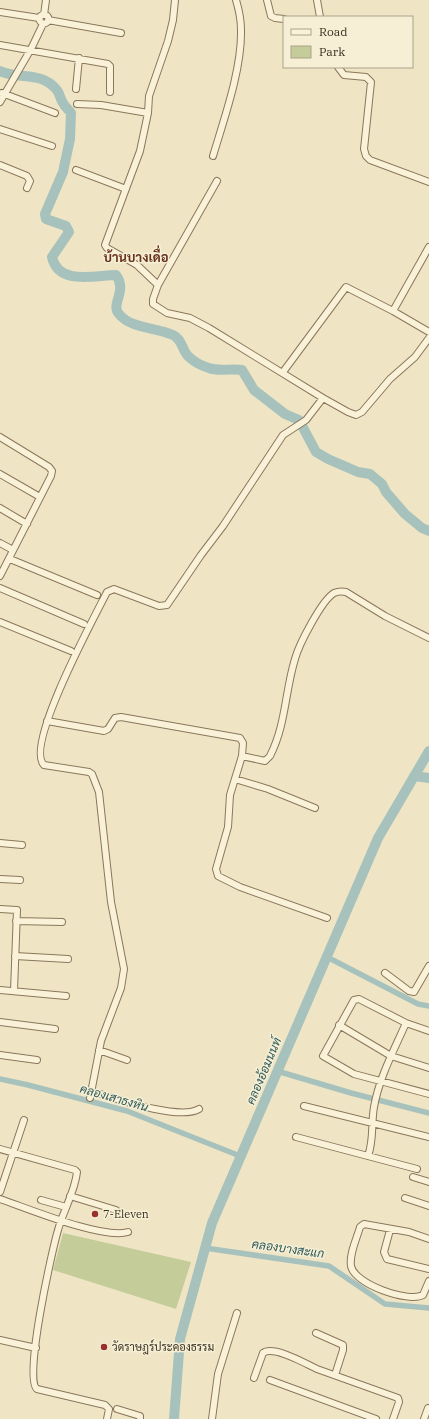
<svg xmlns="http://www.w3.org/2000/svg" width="429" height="1419" viewBox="0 0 429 1419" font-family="'IBM Plex Serif',Sarabun,serif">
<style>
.green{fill:#c4cd99}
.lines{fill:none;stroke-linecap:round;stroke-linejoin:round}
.canal{stroke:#a7c2bc;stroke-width:5.5}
.river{stroke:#a7c2bc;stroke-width:10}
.minor-casing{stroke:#8a775b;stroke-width:8}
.minor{stroke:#f9f2d9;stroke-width:6}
.poi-dot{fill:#9a302a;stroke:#f6efd5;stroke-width:1.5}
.labels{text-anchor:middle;stroke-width:3;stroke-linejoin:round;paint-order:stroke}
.poi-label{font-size:11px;fill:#3a2e1f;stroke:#f6efd5;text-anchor:start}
.water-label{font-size:12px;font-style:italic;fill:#2e5a5a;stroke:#f6efd5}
.quarter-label{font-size:13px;font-weight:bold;fill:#67321e;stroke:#f6efd5}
</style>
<rect width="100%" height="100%" fill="#efe5c5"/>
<path class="green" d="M63,1233l128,29 -15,47 -123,-39z"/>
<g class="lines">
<path class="canal" d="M327,957l91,47 11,2
M277,1071l74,22 78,20
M0,1079l28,6 99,26 113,45
M205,1248l124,18 56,38 44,4"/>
<path class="river" d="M0,71c20,9 40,0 56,18 4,4 4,10 7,14 2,4 6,7 8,10l-1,26 -7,33 -18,42 1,5 20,7 3,6 -17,25c6,29 44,18 64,18 12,16 -6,29 3,39 12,15 37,13 54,21 9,4 9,15 15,21 6,6 14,10 21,12 10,4 23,0 33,2l12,20 31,24 14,6 17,32 12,7 30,13 12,2 12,10 4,8 19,22 17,14 7,3
M414,776l15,2
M174,1419l6,-80 32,-116 166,-385 51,-87"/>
<defs>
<path id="minor" d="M267,0l4,16 4,2 9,1
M317,0l3,17
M0,12l39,6
M39.5 19a4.5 4.5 0 1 1 9 0a4.5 4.5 0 1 1-9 0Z
M44,15l2,-15
M48,20l73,13
M0,45l108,19 2,2v26
M338,67l6,8 22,2 5,5 -7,67 2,7 4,4 59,22
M76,89l3,-31
M2,93l53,20
M0,102l31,-53 12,-25
M77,104l24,1 47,8
M0,129l52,17
M213,156c11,-37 29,-87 28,-126 0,-10 -2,-20 -5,-30
M0,165l27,11 3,5 -3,7
M76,170l50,19
M217,181l-59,104 -5,14v5l14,9 23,5 19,10 114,70
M158,285l-21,-20 -30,-17 -2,-3 35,-94 8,-38 1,-17 19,-55 5,-21 2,-20
M393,311l36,-64
M283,372l63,-85 47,24 36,21
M0,437l49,30 3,4 -1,5 -51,100
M0,474l40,23
M0,508l27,16
M0,543l13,7
M10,559l87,36
M0,588l84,36
M0,622l71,29
M47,721l57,10 4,-2 7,-11 6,-1 119,21 3,5 -1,13 -12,39 -2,32 -12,42 2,7 22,11 87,31
M242,756l23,5 5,-5c16,-31 15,-65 25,-97 4,-15 27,-59 39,-66 5,-2 7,-2 12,-1l39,24 44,22
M235,779l33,10 47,19
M0,843l22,2
M0,879l20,1
M0,909l17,1 -3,81
M16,921l46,1
M15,956l53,3
M385,973l24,18 5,1 15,-26
M0,990l66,6
M0,1022l55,7
M339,1025l52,31 38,12
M429,1031l-23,-8 -47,-24 -5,1 -31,56 31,18 75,20
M99,1050l28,10
M0,1055l37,5
M91,1091c23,7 88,30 108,18
M90,1098l11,-57 20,-53 3,-19 -13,-67 -12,-110 -7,-18 -3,-2 -45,-7c-20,-19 51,-149 63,-173l7,-3 45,17 8,-1 34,-50 22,-29 60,-91 23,-15 17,-22 25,14 8,3 6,-3 28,-33 25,-22 14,-19
M304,1106l125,31
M296,1137l121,32
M0,1149l75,21 2,2c-2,20 -14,39 -19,58 -6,20 -35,151 -21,159l68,16 4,4 -2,10
M368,1156c6,-16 3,-32 6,-49 5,-29 20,-57 32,-84
M413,1177l16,5
M0,1192l24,-72
M70,1196l46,14
M405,1198l24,8
M0,1199c27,9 103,41 128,33
M41,1200l25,7
M390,1230l-6,22 3,7 42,10
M429,1239l-20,-7 -45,-8 -4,3c-3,11 -11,27 -9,39 3,18 57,37 72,29l6,-14
M316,1333l27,12v5l-7,22
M0,1340l36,8
M254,1378l9,-25c11,-8 43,11 54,16l81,29 1,4 -6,17
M270,1380l106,39
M117,1409l23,7v3
M212,1419l6,-45 19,-61
M424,1419l4,-11"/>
</defs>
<use href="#minor" class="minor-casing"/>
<use href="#minor" class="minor"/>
</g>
<g class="poi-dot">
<circle cx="95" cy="1214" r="4"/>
<circle cx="104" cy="1347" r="4"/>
</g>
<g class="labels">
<g class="poi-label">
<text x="103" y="1218">7-Eleven</text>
<text x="112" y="1351">วัดราษฎร์ประคองธรรม</text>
</g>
<g class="water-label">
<text transform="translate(264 1071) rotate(-67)" y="4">คลองอ้อมนนท์</text>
<text transform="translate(114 1098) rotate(16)" y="4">คลองเสาธงหิน</text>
<text transform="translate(288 1249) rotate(8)" y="4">คลองบางสะแก</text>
</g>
<g class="quarter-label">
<text x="136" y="262">บ้านบางเดื่อ</text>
</g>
</g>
<rect x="283" y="16" width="130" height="52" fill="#f6efd5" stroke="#aba28c"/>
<rect x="291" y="29" width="20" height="6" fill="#f9f2d9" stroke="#aba28c"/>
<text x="319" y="36" font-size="12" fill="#3a2e1f">Road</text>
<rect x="291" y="46" width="20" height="12" fill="#c4cd99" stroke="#aba28c"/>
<text x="319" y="56" font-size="12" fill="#3a2e1f">Park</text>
</svg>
